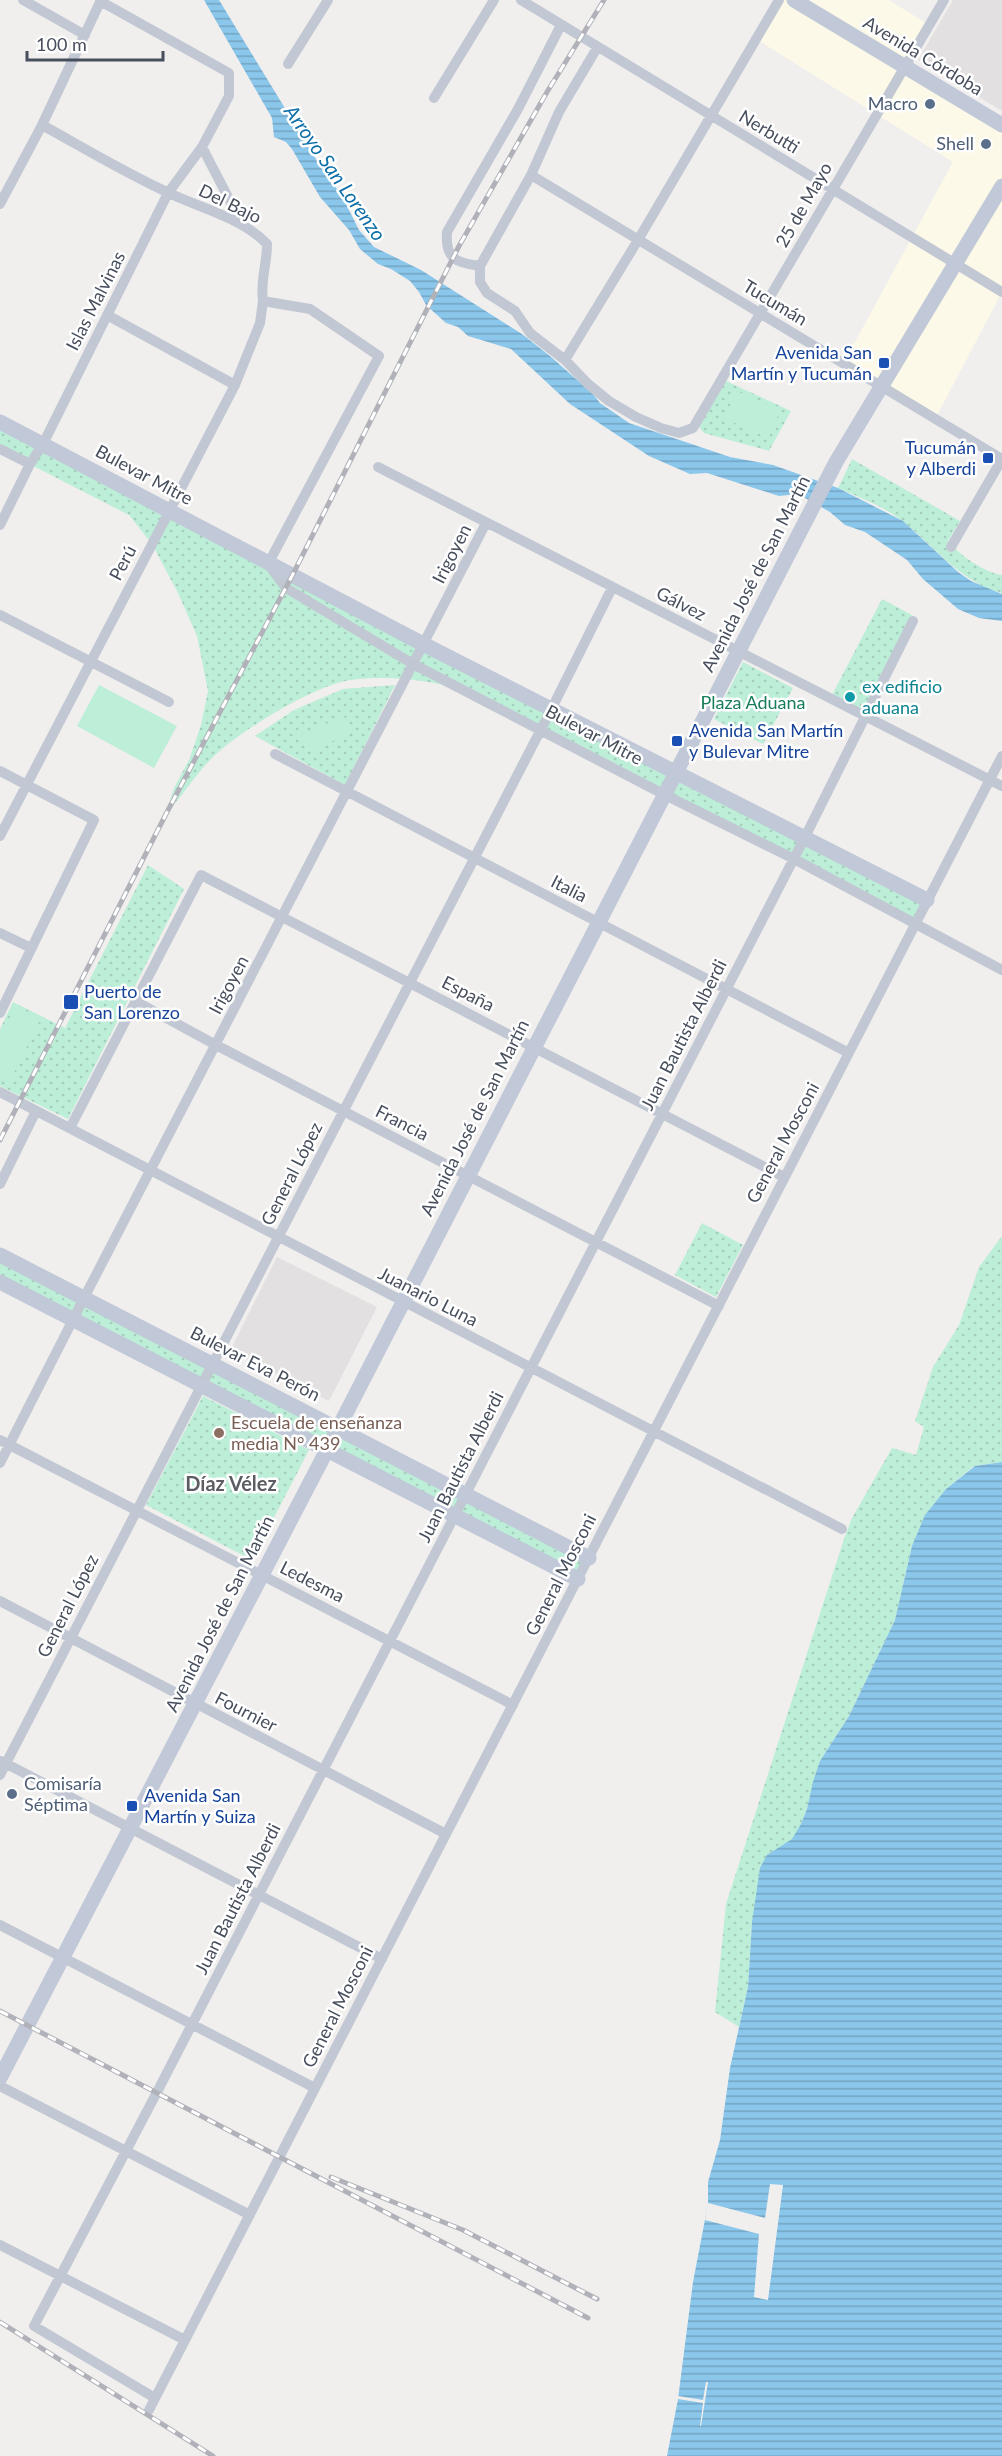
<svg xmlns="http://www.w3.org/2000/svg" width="1002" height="2456" viewBox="0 0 1002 2456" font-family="Lato,sans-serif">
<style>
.commercial{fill:#fcf9e8}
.education{fill:#e2e0e0}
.green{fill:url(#green-dots)}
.pitch{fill:#bdeed8}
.water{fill:url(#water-rules)}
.pier{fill:#f1efee}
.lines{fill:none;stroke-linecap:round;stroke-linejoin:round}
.street{stroke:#c2c8d3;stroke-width:10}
.secondary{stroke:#c1c8d7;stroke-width:15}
.rail-casing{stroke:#b1b2b9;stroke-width:5}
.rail{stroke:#fff;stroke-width:3;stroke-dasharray:9;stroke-linecap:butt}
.service-dot{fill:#5c6f8a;stroke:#fff;stroke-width:2}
.transit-dot{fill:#1a4fb4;stroke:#fff;stroke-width:2}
.culture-dot{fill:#0f9aa8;stroke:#fff;stroke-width:2}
.education-dot{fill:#8d6e63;stroke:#fff;stroke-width:2}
.labels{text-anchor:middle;stroke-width:5;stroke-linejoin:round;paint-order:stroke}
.street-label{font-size:18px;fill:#474e5c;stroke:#fff}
.service-label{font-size:18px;fill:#4e5e75;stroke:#fff;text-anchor:end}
.transit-label{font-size:18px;fill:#164399;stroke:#fff;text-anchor:start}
.culture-label{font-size:18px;fill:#0d838f;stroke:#fff;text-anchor:start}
.park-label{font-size:18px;fill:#187d5a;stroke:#fff}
.education-label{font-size:18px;fill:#785e54;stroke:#fff;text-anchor:start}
.water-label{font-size:20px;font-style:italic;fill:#0d6ea8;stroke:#fff}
.neighbourhood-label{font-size:20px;font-weight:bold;fill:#5b5d63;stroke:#fff}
</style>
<defs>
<pattern id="green-dots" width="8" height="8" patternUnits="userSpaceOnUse" patternTransform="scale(1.5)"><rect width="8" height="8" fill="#bdeed8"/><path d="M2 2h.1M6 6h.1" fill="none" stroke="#a4cebc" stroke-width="1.8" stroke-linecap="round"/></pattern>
<pattern id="water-rules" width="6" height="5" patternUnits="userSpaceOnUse" patternTransform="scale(1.5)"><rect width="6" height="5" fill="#8ac7eb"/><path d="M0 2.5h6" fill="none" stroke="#73a4c2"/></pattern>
</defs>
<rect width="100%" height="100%" fill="#f1efee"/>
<path class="commercial" d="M779,0h110l40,25 -25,42 98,59v166l-67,127 -92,-55 110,-202 -197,-123z"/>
<path class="education" d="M953,0h49v111l-84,-51z
M277,1257l100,50 -48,94 -99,-50z"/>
<path class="green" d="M726,381l65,30 -22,40 -65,-18 -5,-6z
M0,422l927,478 -13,24 -450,-234c-36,-10 -75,-15 -113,-10 -37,5 -111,51 -138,77 -17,17 -31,39 -47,57l8,-26 15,-28 12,-35 7,-34 -11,-55 -20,-45 -25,-47 -23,-29 -129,-66z
M852,459l108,62 -12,20c10,13 37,32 54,34v18c-44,-12 -67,-47 -101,-73 -18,-14 -43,-23 -63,-32z
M882,599l30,16 -49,95 -31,-15z
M743,662l50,26 -30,56 -49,-25z
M395,685l-50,100 -90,-49 39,-26 49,-21z
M148,865l36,24 -116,230 -68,-33v-57l13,-27 52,26z
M702,1223l41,22 -27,52 -41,-22z
M1002,1236v226l-28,4 -28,23 -21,27 -13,30 -17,74 -46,96 -29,45 -13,48 -6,15 -49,98 -4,65 -9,40 -24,-15 11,-108 118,-365 8,-21 40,-70 24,7 8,-28 -9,-6 18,-54 26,-42 20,-58z
M0,1255l589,303 -11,21 -578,-297z
M203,1396l106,54 -57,110 -106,-55z"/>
<path class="pitch" d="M737,391l43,20 -12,27 -44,-20z
M99,685l78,41 -23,42 -77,-42z
M344,716l10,16 -44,19 -9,-16z
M15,1006l26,12 -31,63 -10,-5v-39z"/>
<path class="water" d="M204,0h15l100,164 23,32 17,34 15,17 47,23 101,64 28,22 43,38 7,9 29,20 101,34 43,8 65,23 65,33 55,51 13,9 31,13v27l-23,-3 -21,-9 -35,-30 -16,-19 -42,-28 -20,-7 -15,-13 -32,-18 -19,2 -72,-23 -17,1 -41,-18 -79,-52 -59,-55 -43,-13 -10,-9 -12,-4 -20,-18 -7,-13 -9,-11 -19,-12 -13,-5 -18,-15 -11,-19 -29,-33 -28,-48 -6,-7 -12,-5 -2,-19z
M1002,1462v994h-335l11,-57 15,-117 15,-78v-22l12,-42 10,-72 18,-81 4,-65 8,-54 7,-13 25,-16 9,-15 6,-15 6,-27 7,-21 29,-45 46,-96 17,-74 13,-31 21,-26 29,-23z"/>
<path class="pier" d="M770,2184l13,1 -15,115 -14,-3 5,-63 -54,-14 3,-17 57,15z
M706,2382h2l-7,44h-1l3,-23 -25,-4v-3l25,4z"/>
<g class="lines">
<path class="street" d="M23,0l62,35
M521,0l481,292
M597,48l-38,64 -28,63 -51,91v16l7,11 28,18 15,22 35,27 23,24 21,17 27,16 25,11 18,5 14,-5 251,-428
M288,64l40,-64
M434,98l60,-98
M42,125c42,23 83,48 127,68 33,16 72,24 98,51 0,21 -7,36 -4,57l47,8 69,47 -111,208 18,24 127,76 252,131 129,64 208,111
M202,147l40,77
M531,175l471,284 -51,88
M0,204l42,-79 59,-125
M480,266c-24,-3 -35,-7 -33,-34l71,-123 43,-84
M107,315l128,70
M565,360l73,-120 141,-240
M0,449l30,15
M378,467l624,319
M0,525l30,-61 13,-20 125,-251 34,-46 27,-51v-23l-129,-72
M0,615l169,87
M275,754l574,299
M0,771l94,49 -94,193
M0,836l235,-451 25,-62 3,-22
M0,933l31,15
M135,1001l81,44 503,261
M0,1092l842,437
M70,1128l131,-253 583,302
M0,1184l36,-73
M0,1440l513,265
M0,1463l84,-165 402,-775
M0,1601l446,233
M1,1761l381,198
M0,1775l551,-1065 61,-122
M0,1925l315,163
M0,2086l250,129
M0,2245l185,95
M155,2398l-121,-72 122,-232 648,-1255 109,-218
M149,2410l853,-1654"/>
<path class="secondary" d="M794,0l208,125
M0,422l423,222 504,256
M0,1255l589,303
M0,1282l578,297
M0,2078l327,-628 509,-988 166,-276"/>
<defs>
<path id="rail" d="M0,1140l166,-326 126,-238 167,-330 88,-154 57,-92
M0,2011l588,307
M331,2177l132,53 134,69
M0,2322l213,134"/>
</defs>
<use href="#rail" class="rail-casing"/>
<use href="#rail" class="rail"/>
</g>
<g class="service-dot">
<circle cx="930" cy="104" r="6"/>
<circle cx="986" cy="144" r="6"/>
<circle cx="12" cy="1794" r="6"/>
</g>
<g class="transit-dot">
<rect x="878" y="357" width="12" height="12" rx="3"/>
<rect x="982" y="452" width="12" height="12" rx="3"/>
<rect x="671" y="735" width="12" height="12" rx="3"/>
<rect x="63" y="994" width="16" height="16" rx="3"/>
<rect x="126" y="1800" width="12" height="12" rx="3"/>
</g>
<circle class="culture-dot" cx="850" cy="697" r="6"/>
<circle class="education-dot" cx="219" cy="1433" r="6"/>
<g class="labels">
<g class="street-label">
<text transform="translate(923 56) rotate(31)" y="6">Avenida Córdoba</text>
<text transform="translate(769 132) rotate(31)" y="6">Nerbutti</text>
<text transform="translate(230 204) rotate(26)" y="6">Del Bajo</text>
<text transform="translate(804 205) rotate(-60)" y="6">25 de Mayo</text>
<text transform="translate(96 301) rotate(-63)" y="6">Islas Malvinas</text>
<text transform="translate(775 303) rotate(31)" y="6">Tucumán</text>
<text transform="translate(144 475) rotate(28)" y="6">Bulevar Mitre</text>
<text transform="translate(452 554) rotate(-63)" y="6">Irigoyen</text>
<text transform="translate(123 563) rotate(-62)" y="6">Perú</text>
<text transform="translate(756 574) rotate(-63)" y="6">Avenida José de San Martín</text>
<text transform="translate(681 604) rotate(27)" y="6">Gálvez</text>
<text transform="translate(594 735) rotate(28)" y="6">Bulevar Mitre</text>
<text transform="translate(569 889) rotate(27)" y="6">Italia</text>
<text transform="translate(229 985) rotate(-62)" y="6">Irigoyen</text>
<text transform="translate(468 994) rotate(27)" y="6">España</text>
<text transform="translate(684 1035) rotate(-63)" y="6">Juan Bautista Alberdi</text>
<text transform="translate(475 1118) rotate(-63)" y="6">Avenida José de San Martín</text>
<text transform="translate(402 1123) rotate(27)" y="6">Francia</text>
<text transform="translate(783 1143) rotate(-62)" y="6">General Mosconi</text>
<text transform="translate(292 1174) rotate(-63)" y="6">General López</text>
<text transform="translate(428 1297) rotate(27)" y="6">Juanario Luna</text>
<text transform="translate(255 1364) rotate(27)" y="6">Bulevar Eva Perón</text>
<text transform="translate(461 1467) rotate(-63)" y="6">Juan Bautista Alberdi</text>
<text transform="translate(561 1575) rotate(-63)" y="6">General Mosconi</text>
<text transform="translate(312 1582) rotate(27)" y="6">Ledesma</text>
<text transform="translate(68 1606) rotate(-63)" y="6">General López</text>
<text transform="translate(220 1614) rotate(-63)" y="6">Avenida José de San Martín</text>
<text transform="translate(246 1712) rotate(27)" y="6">Fournier</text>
<text transform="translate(238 1899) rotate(-63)" y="6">Juan Bautista Alberdi</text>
<text transform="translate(338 2007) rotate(-63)" y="6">General Mosconi</text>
</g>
<g class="service-label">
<text x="918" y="110">Macro</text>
<text x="974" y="150">Shell</text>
<text x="24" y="1790" text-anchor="start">Comisaría<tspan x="24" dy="21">Séptima</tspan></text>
</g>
<g class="transit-label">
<text x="872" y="359" text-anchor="end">Avenida San<tspan x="872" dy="21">Martín y Tucumán</tspan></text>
<text x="976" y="454" text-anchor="end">Tucumán<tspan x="976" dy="21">y Alberdi</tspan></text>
<text x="689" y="737">Avenida San Martín<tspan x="689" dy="21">y Bulevar Mitre</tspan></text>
<text x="84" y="998">Puerto de<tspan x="84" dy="21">San Lorenzo</tspan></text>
<text x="144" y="1802">Avenida San<tspan x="144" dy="21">Martín y Suiza</tspan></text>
</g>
<g class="culture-label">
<text x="862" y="693">ex edificio<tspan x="862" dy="21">aduana</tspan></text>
</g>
<g class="park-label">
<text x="753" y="709">Plaza Aduana</text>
</g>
<g class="education-label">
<text x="231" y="1429">Escuela de enseñanza<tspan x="231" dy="21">media N° 439</tspan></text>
</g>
<g class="water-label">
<text transform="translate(335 173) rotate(55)" y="7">Arroyo San Lorenzo</text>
</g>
<g class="neighbourhood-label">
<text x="231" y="1491">Díaz Vélez</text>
</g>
</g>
<path d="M27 51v9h136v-9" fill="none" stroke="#474e5c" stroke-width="3"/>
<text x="36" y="51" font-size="18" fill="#474e5c" stroke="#ffffff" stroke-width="4.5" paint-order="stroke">100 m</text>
</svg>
